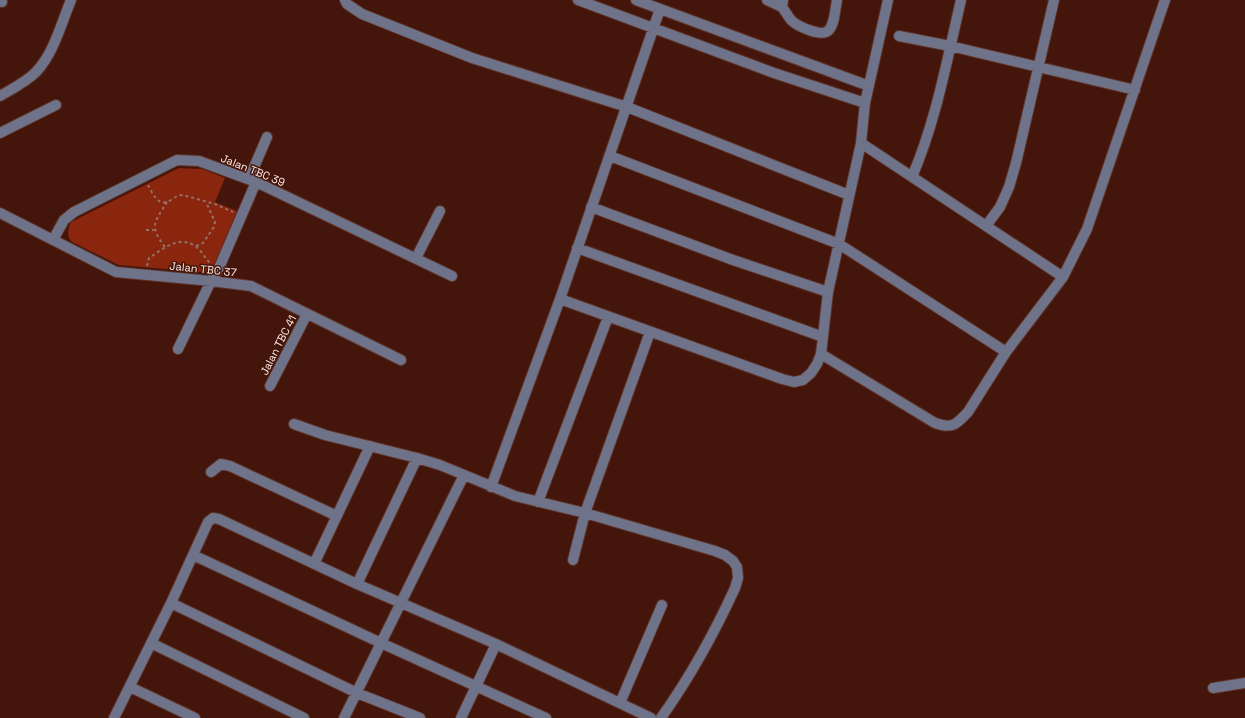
<svg xmlns="http://www.w3.org/2000/svg" width="1245" height="718" viewBox="0 0 1245 718" font-family="'Space Grotesk',sans-serif">
<style>
.green{fill:#89260d}
.lines{fill:none;stroke-linecap:round;stroke-linejoin:round}
.minor-casing{stroke:#5e3329;stroke-width:12}
.path{stroke:#947169;stroke-width:2;stroke-dasharray:3 3;stroke-linecap:butt}
.minor{stroke:#6e7389;stroke-width:10}
.labels{text-anchor:middle;stroke-width:3;stroke-linejoin:round;paint-order:stroke}
.street-label{font-size:11px;fill:#feeae5;stroke:#44150a}
</style>
<rect width="100%" height="100%" fill="#44150a"/>
<path class="green" d="M179,168l23,1 23,9 -10,24 22,9 -26,62 -92,-8 -47,-23c-6,-6 -4,-13 -1,-20z"/>
<g class="lines">
<defs>
<path id="minor" d="M345,0l2,4 15,10 110,44 155,49 222,88
M578,0l196,73 91,30
M636,0l233,86
M767,0l15,7 1,-6
M0,1l2,1
M782,7c3,4 6,9 9,13 6,6 31,18 38,10 6,-7 6,-21 8,-30
M899,36l51,10 185,44
M0,96c12,-7 26,-14 36,-24 18,-19 25,-48 35,-72
M0,133l56,-28
M861,143l202,134
M610,156l229,88 167,108
M912,177c24,-56 35,-117 49,-177
M249,179l18,-42
M591,207l142,53 95,32
M0,213l116,59 95,9 40,5 150,74
M986,226l14,-19 9,-20 7,-24 38,-163
M53,240l11,-20 10,-8 103,-52 22,1 57,21 196,94
M577,248l246,89
M416,258l24,-47
M560,299l222,80 12,3 9,-2 8,-7 6,-9 4,-10 7,-62 33,-149 4,-40 23,-103
M178,349l33,-68 8,-13 37,-86
M821,354l114,69c17,6 21,2 33,-11l38,-60 57,-75 24,-48 78,-229
M270,386l37,-72
M294,424l31,11 92,23 23,7 75,31 70,17 130,38 10,4 8,6 4,6 1,11 -3,10c-21,46 -45,89 -74,130
M211,472l10,-8 9,2 107,50
M491,487l69,-188 100,-290
M538,502l70,-185
M193,555l188,88 165,75
M573,560l12,-47 65,-181
M314,564l56,-118
M357,584l60,-126
M171,603l186,90 63,25
M151,643l153,75
M130,687l65,31
M1213,688l32,-5
M620,703l42,-98
M114,718l57,-115 37,-81 5,-4 6,1 138,65 139,60 155,74
M344,718l120,-243
M461,718l35,-74"/>
</defs>
<use href="#minor" class="minor-casing"/>
<path class="path" d="M148,185c5,9 10,23 23,15 4,-3 7,-5 12,-5l32,9 18,8
M146,230h8
M196,246l7,-3 11,-16 1,-5 -9,-20
M165,247c-16,-21 -11,-24 2,-45
M147,266l2,-8c14,-9 29,-23 46,-12 6,4 10,12 15,17"/>
<use href="#minor" class="minor"/>
</g>
<g class="labels">
<g class="street-label">
<text transform="translate(253 170) rotate(22)" y="4">Jalan TBC 39</text>
<text transform="translate(203 269) rotate(6)" y="4">Jalan TBC 37</text>
<text transform="translate(278 345) rotate(-63)" y="4">Jalan TBC 41</text>
</g>
</g>
</svg>
